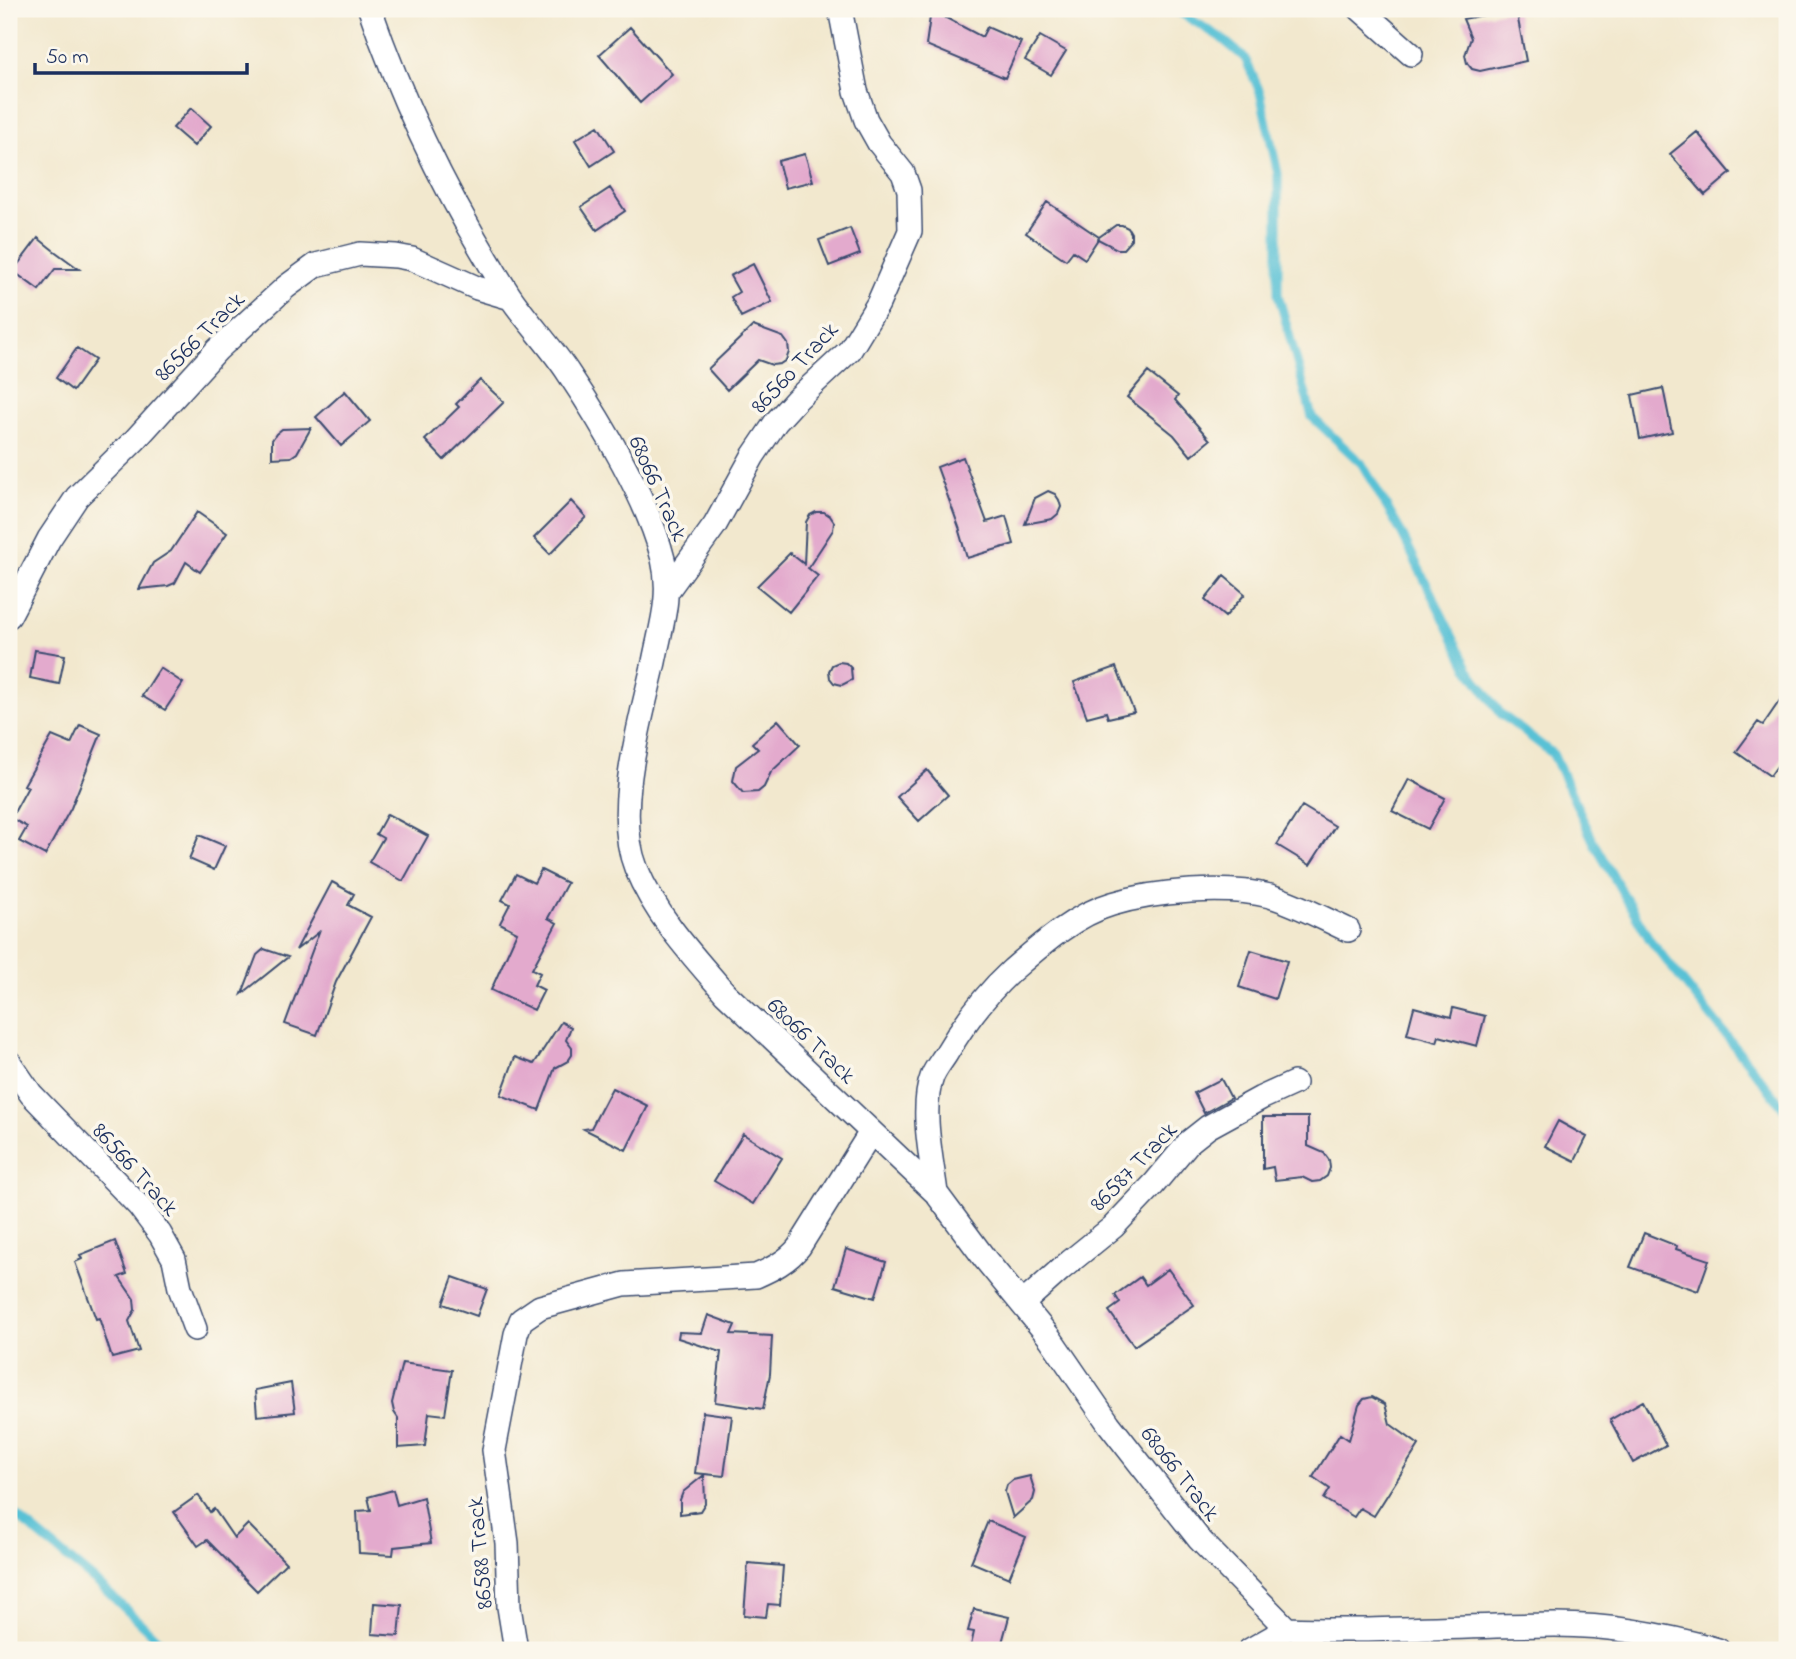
<svg xmlns="http://www.w3.org/2000/svg" width="1796" height="1659" viewBox="0 0 1796 1659" font-family="'Indie Flower',sans-serif">
<style>
.lines{fill:none;stroke-linecap:round;stroke-linejoin:round}
.stream{stroke:#59c1d5;stroke-width:9}
.building{fill:#e3aacd}
.street-casing{stroke:#3b4b6f;stroke-width:26}
.street{stroke:#fff;stroke-width:23}
.labels{text-anchor:middle;stroke-width:7;stroke-linejoin:round;paint-order:stroke}
.street-label{font-size:24px;fill:#1b2f5e;stroke:#fbf7ec}
</style>
<rect width="100%" height="100%" fill="#fbf7ec"/>
<filter id="ink" filterUnits="userSpaceOnUse"><feTurbulence type="fractalNoise" baseFrequency=".0143" numOctaves="2"/><feDisplacementMap in="SourceGraphic" scale="14" xChannelSelector="R" yChannelSelector="G"/><feConvolveMatrix kernelMatrix="1 2 1 2 8 2 1 2 1" color-interpolation-filters="sRGB"/></filter>
<filter id="wash" filterUnits="userSpaceOnUse"><feTurbulence type="fractalNoise" baseFrequency=".00686" numOctaves="4" result="noise"/><feDisplacementMap in="SourceGraphic" scale="28" xChannelSelector="R" yChannelSelector="G"/><feGaussianBlur stdDeviation="1.57" result="paint"/><feColorMatrix in="noise" values="0 0 0 0 0 0 0 0 0 0 0 0 0 0 0 0 0 1.4 0 .05"/><feComposite in="paint" operator="in"/></filter>
<g filter="url(#wash)">
<rect width="100%" height="100%" fill="#f2e8ce"/>
<g class="lines">
<path class="stream" d="M1174,9l46,28 25,21 15,34 18,82v120l34,123 50,47 39,68 67,136 33,46 52,40 42,91 55,95 137,172
M9,1510l91,75 69,65"/>
</g>
<g id="blocks">
<path class="building" d="M1516,9l10,52 -46,10 -8,-2 -5,-6 -2,-8 6,-17 -8,-19z
M931,10l51,27 5,-10 34,15 -16,36 -79,-33z
M630,27l42,47 -32,29 -41,-48z
M1040,36l26,15 -15,24 -26,-15z
M191,108l20,18 -17,20 -21,-18z
M598,126l16,25 -23,15 -16,-26z
M1697,132l34,41 -26,22 -35,-41z
M805,154l8,27 -28,7 -7,-27z
M610,188l15,23 -28,19 -16,-23z
M1047,202l52,35 17,-12h6l6,3 3,5v7l-8,9h-6l-19,-10 -13,20 -12,-8 -7,9 -40,-27z
M850,228l10,26 -31,12 -10,-26z
M38,238l15,12 26,19h-24l-16,21 -26,-19z
M753,264l19,38 -31,15 -10,-20 8,-5 -9,-16z
M753,326l30,11 5,7 1,8 -3,8 -6,4 -8,1 -14,-5 -31,30 -19,-21z
M77,348l18,12 -22,31 -17,-13z
M1148,372l30,24 -3,4 35,40 -19,16 -17,-21 -47,-38z
M480,380l24,22 -60,58 -19,-20 34,-33 -3,-3z
M1663,388l9,44 -32,7 -8,-44z
M345,391l25,30 -29,25 -25,-29z
M311,428l-14,25 -6,4 -19,1v-18l4,-6 6,-5z
M963,457l24,65 19,-6 8,28 -47,14 -8,-27 1,-1 -23,-63z
M1048,491l7,3 4,6 2,7 -3,7 -6,5 -27,5 10,-26z
M571,501l15,16 -36,37 -16,-16z
M197,512l30,21 -27,39 -14,-10 -11,21 -7,3 -29,3 14,-26 18,-12z
M816,512h8l6,4 4,6 -1,8 -25,38 10,8 -29,36 -32,-26 33,-33 14,11 2,-42 4,-7z
M1224,576l21,18 -20,23 -20,-17z
M35,650l30,5 -6,29 -29,-6z
M839,662l7,1 5,5 1,12 -10,5 -8,-2 -4,-5 -1,-7 3,-6z
M1116,667l18,45 -26,6 -2,-6 -19,5 -13,-35z
M160,668l23,15 -18,27 -23,-14z
M1787,690v62l-17,24 -34,-24 22,-30 5,3z
M778,720l22,25 -29,27 -7,15 -6,5 -15,1 -10,-12 3,-15 22,-17 -6,-6z
M80,725l21,9 -30,74 -26,47 -26,-14 8,-14 -16,-9 17,-31 -4,-2 28,-49 19,8z
M927,770l21,25 -29,26 -22,-24z
M1409,779l36,19 -17,31 -36,-18z
M1302,806l33,20 -25,39 -33,-20z
M387,814l41,22 -25,45 -34,-19 14,-24 -7,-4z
M199,835l26,11 -11,24 -25,-11z
M541,870l26,13 -19,35 9,5 -25,46 8,4 -6,12 10,5 -10,20 -43,-20 26,-58 -17,-9 10,-19 -8,-4 14,-26 18,9z
M332,882l22,12 -6,11 23,12 -35,65 -19,53 -32,-11 34,-92 -23,18z
M264,949l24,8 -46,37 15,-39z
M1251,950l36,11 -12,38 -36,-12z
M1414,1007l37,10 2,-9 32,8 -8,30 -38,-10 -2,6 -30,-8z
M561,1022l10,5 -5,13 6,8v7l-4,6 -13,7 -16,42 -38,-15 14,-38 19,7z
M1221,1079l10,19 -27,15 -10,-20z
M612,1088l36,18 -22,44 -42,-21 7,-1z
M1263,1117h45v29l16,7 5,7 1,8 -3,8 -7,5 -8,1 -10,-5 -27,3 -2,-13 -10,2z
M1558,1121l29,16 -12,24 -30,-15z
M743,1134l39,24 -29,46 -39,-23z
M1644,1233l33,13 -1,3 33,11 -11,31 -68,-24z
M115,1241l12,33 -8,3 15,22 1,11 -6,11 10,30 -27,7 -13,-40 -3,1 -21,-57 7,-3 -2,-4z
M846,1249l40,13 -11,36 -40,-12z
M1168,1269l26,36 -60,41 -25,-35 11,-8 -5,-8 25,-18 6,8z
M453,1277l34,12 -10,27 -34,-12z
M708,1315l27,10 -4,9 41,2 -2,38 -7,35 -48,-7 6,-50 -43,-14 1,-6 23,1z
M402,1363l50,7 -7,45 -16,-2 -4,33 -27,2v-30l-4,-6 -2,-9z
M291,1383l4,29 -38,4 -2,-26z
M1372,1397l13,7 5,20 29,21 -45,71 -14,-8 -6,9 -30,-18 6,-10 -17,-12 27,-43 9,6 10,-35 5,-6z
M1643,1401l23,44 -33,18 -23,-43z
M703,1412l29,4 -8,60 -29,-3z
M704,1475l1,28 -5,8 -20,3v-14l3,-8z
M1030,1476l5,16 -2,8 -20,18 -8,-26 2,-7 6,-5z
M393,1490l4,15 26,-8 8,46 -37,4 -1,8 -34,-2 -2,-42 14,-1 -3,-13z
M198,1495l12,17 4,-3 20,29 14,-14 38,39 -29,28 -50,-51 -9,6 -24,-34z
M988,1521l38,16 -17,41 -38,-16z
M748,1563l35,3 -3,39 -12,-1 -2,13 -22,-2z
M374,1603l28,2 -3,31 -27,-2z
M974,1609l35,8 -9,33h-30l4,-18 -6,-1z"/>
</g>
</g>
<g filter="url(#ink)">
<use href="#blocks" fill-opacity="0" stroke="#3b4b6f" stroke-width="2"/>
<g class="lines">
<defs>
<path id="street" d="M370,9c34,99 83,198 139,286 18,27 42,51 60,79 33,49 80,128 94,185 9,37 -2,67 -9,103 -13,59 -41,148 -18,206 19,47 56,87 89,125l211,200 49,66 65,79 59,86 90,115 88,90c90,4 179,-4 268,-4 55,0 111,10 163,25
M1360,9l51,45
M668,590l47,-65 38,-69 23,-34 20,-22 54,-50 28,-46 32,-73 -1,-41 -6,-17 -24,-30 -13,-23 -10,-29 -16,-82
M9,616l40,-77 28,-42 58,-57 82,-90 69,-63 30,-22 44,-11 36,2 16,3 65,29 34,10
M9,1062l22,32 108,112 21,28 14,25 6,29 15,41
M936,1193c-4,-32 -16,-84 -4,-116 3,-8 9,-15 14,-23 18,-31 38,-58 65,-83 29,-25 63,-56 101,-67 43,-13 114,-19 158,-8 27,8 52,22 78,34
M1022,1304l39,-35 52,-42 41,-43 35,-42 19,-15 53,-29 33,-15
M516,1650l-7,-43 -2,-64 -13,-93 22,-116 5,-14 19,-13 84,-23 132,-8c16,-7 32,-15 43,-29l72,-115
M1250,1650l37,-21"/>
</defs>
<use href="#street" class="street-casing"/>
<use href="#street" class="street"/>
</g>
</g>
<g class="labels">
<g class="street-label">
<text transform="translate(199 336) rotate(-45)" y="8">86566 Track</text>
<text transform="translate(794 367) rotate(-47)" y="8">86560 Track</text>
<text transform="translate(659 488) rotate(66)" y="8">68066 Track</text>
<text transform="translate(812 1040) rotate(44)" y="8">68066 Track</text>
<text transform="translate(1133 1166) rotate(-46)" y="8">86587 Track</text>
<text transform="translate(136 1169) rotate(48)" y="8">86566 Track</text>
<text transform="translate(1181 1473) rotate(52)" y="8">68066 Track</text>
<text transform="translate(479 1553) rotate(-95)" y="8">86588 Track</text>
</g>
</g>
<rect width="1796" height="1659" fill="none" stroke="#fbf7ec" stroke-width="35"/>
<path d="M35 63v10h212v-10" fill="none" stroke="#1b2f5e" stroke-width="3.5"/>
<text x="46" y="63" font-size="21" fill="#1b2f5e" stroke="#fbf7ec" stroke-width="5" paint-order="stroke">50 m</text>
</svg>
